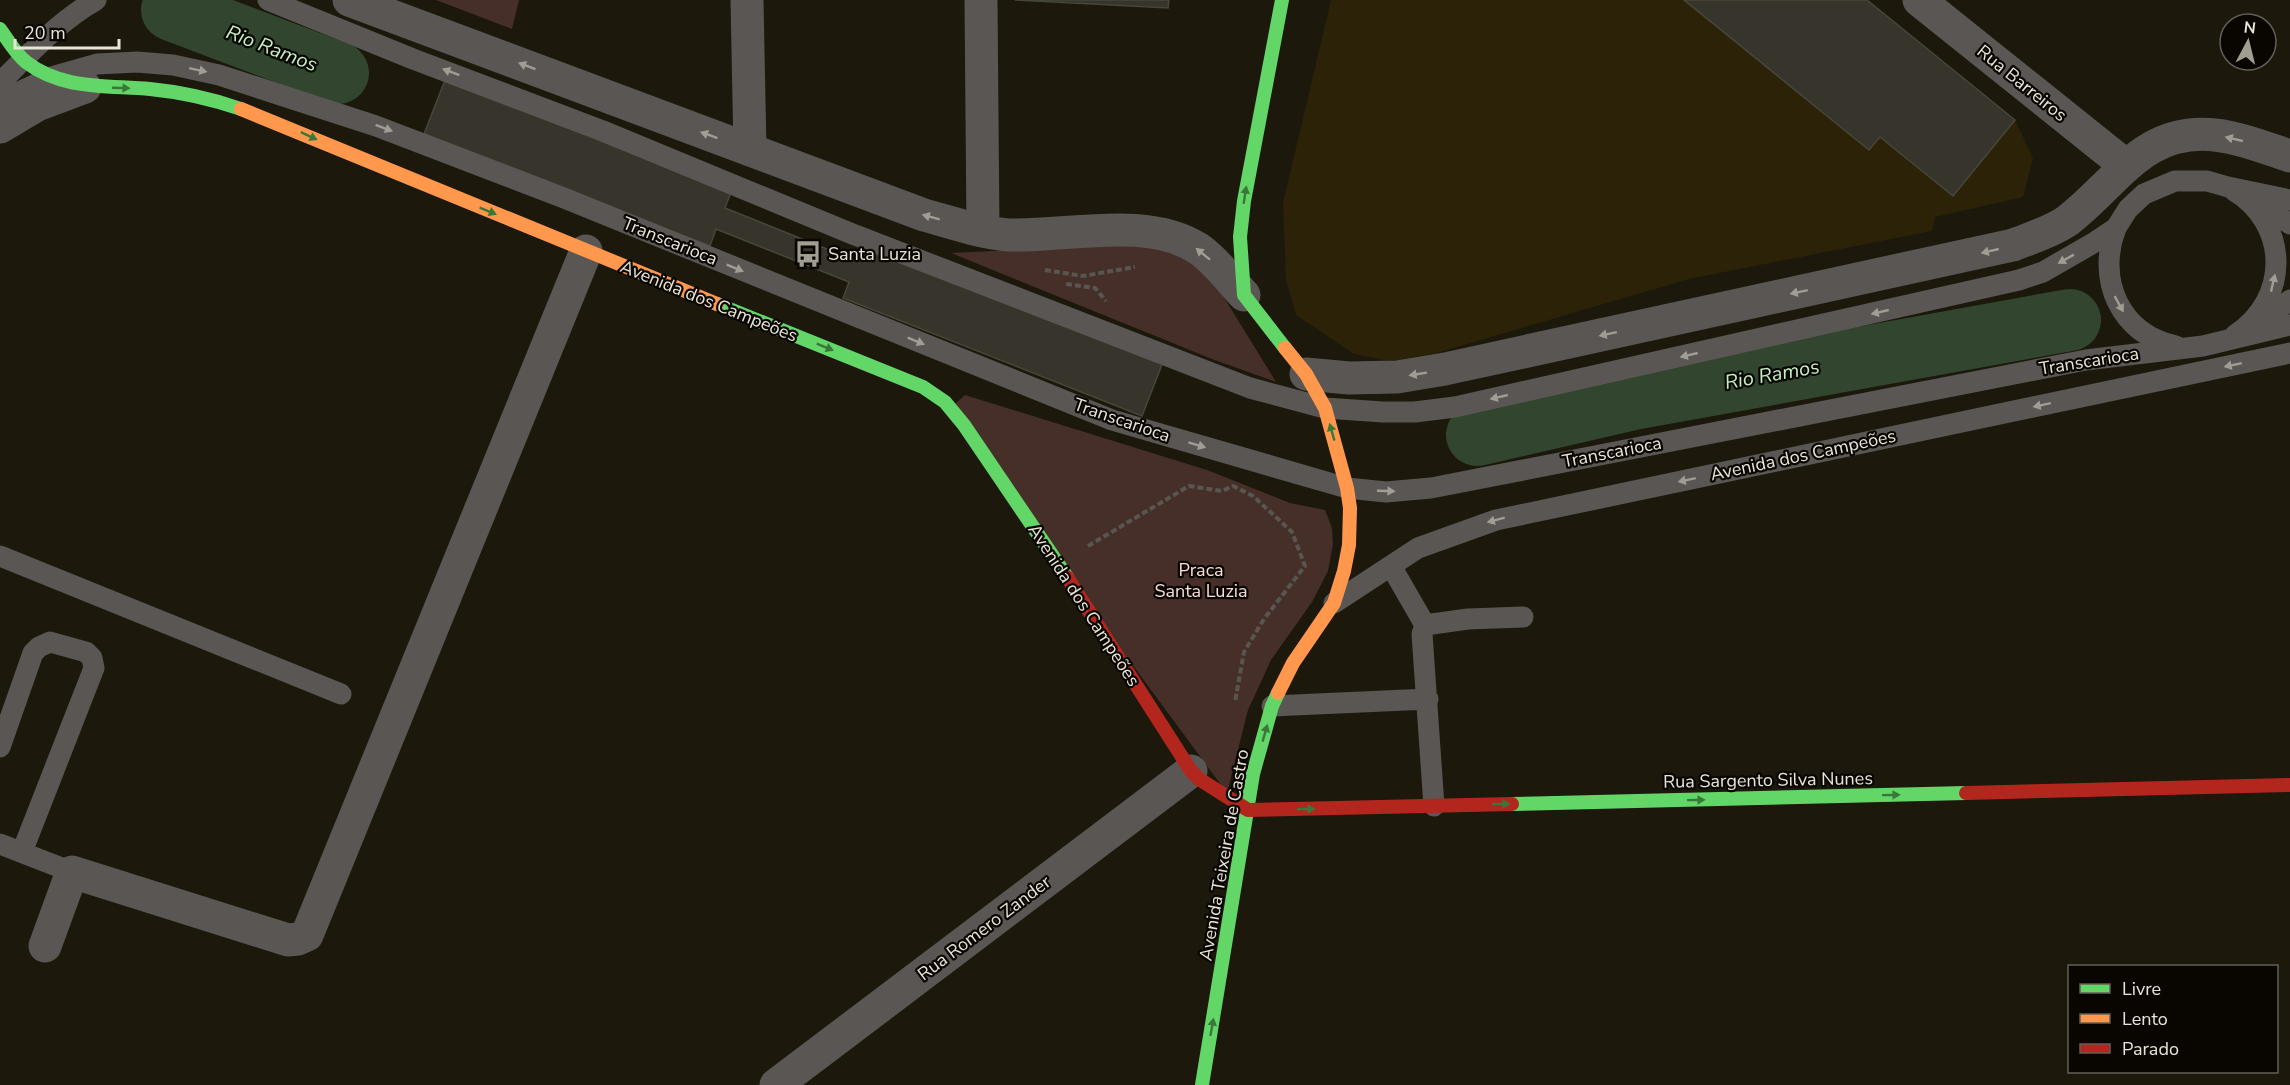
<svg xmlns="http://www.w3.org/2000/svg" width="2290" height="1085" viewBox="0 0 2290 1085" font-family="'Nunito Sans',sans-serif">
<style>
.built{fill:#2b2207}
.green{fill:#462f28}
.lines{fill:none;stroke-linecap:round;stroke-linejoin:round}
.river{stroke:#31452f;stroke-width:62}
.building{fill:#37352b;stroke:#47463b;stroke-width:1.5}
.path{stroke:#585650;stroke-width:4;stroke-dasharray:6 3;stroke-linecap:butt}
.lane{stroke:#595653;stroke-width:21}
.street{stroke:#595653;stroke-width:33}
.fast{stroke:#63d668;stroke-width:14}
.slow{stroke:#ff974d;stroke-width:14}
.jam{stroke:#b3261e;stroke-width:14}
.oneway{fill:#a19d95}
.oneway2{fill:#3a783a}
.labels{text-anchor:middle;stroke-width:4.5;stroke-linejoin:round;paint-order:stroke}
.street-label{font-size:18px;fill:#e9e4d7;stroke:#090602}
.poi-label{font-size:18px;fill:#e9e4d7;stroke:#090602;text-anchor:start}
.park-label{font-size:18px;fill:#f7ddd6;stroke:#090602}
.water-label{font-size:20px;font-style:italic;fill:#c4f0c3;stroke:#090602}
</style>
<rect width="100%" height="100%" fill="#1c180c"/>
<path class="built" d="M1331,0h536l148,120 18,38 -10,39 -88,20 -3,14 -243,48 -253,74 -46,8 -36,-7 -58,-39 -10,-35 -3,-77z"/>
<path class="green" d="M436,0h83l-7,29z
M1128,240l42,7 39,26 67,109 -64,-23 -261,-106 80,-4z
M965,395l242,75 83,33 35,7 7,18 1,16 -5,27 -16,31 -41,58 -23,50 -21,83 -281,-381z"/>
<g class="lines">
<path class="river" d="M172,10l166,63
M1477,435l156,-36 437,-79"/>
</g>
<path class="building" d="M1015,0h154l-1,8z
M1684,0h183l148,120 -62,76 -73,-59 -11,13z
M445,80l286,112 -6,16 132,53 7,-16 299,117 -21,54 -299,-118 6,-16 -133,-53 -6,17 -286,-112z"/>
<g class="lines">
<path class="path" d="M1045,270l38,6 52,-9
M1066,284l29,4 11,13
M1088,546l101,-60 33,5 11,-5 20,10 39,36 13,34 -41,53 -20,33 -9,50"/>
<path class="lane" d="M268,0l145,59 190,72 247,102 400,155 75,20 58,4h32l40,-5 564,-127 24,-8 52,-30 21,-14 12,-19 16,-15 31,-13h32l21,6 62,13
M0,83c30,-30 59,-62 96,-83
M0,101l51,-24 46,-13 40,-2 36,3 46,10 157,51 188,72 548,222 235,68 39,4 45,-4 655,-128 117,-14 87,-21
M2233,190c57,34 57,109 2,145
M2257,203l33,21
M2116,228c-20,51 4,107 60,118
M2257,325l33,-25
M0,556l341,138
M1391,566l34,59
M1334,603l84,-55 78,-28 794,-167
M1272,706l156,-7
M0,747l33,-94 6,-6 11,-5 36,10 6,6 2,10 -72,184
M1434,806l-12,-172 3,-9 43,-6 55,-2
M0,844l72,28"/>
<path class="street" d="M349,0l575,215c27,7 56,18 85,20 59,2 137,-20 190,14 17,12 31,31 45,46
M747,0l3,150
M981,0l2,231
M1919,0l206,165
M0,127l37,-22 48,-18
M1306,374l43,4 48,-1 48,-8 568,-124c18,-7 38,-13 54,-24 49,-37 76,-94 148,-86 26,3 51,13 75,21
M45,946l27,-74 216,68 10,-1 9,-4 279,-684
M776,1085l415,-314"/>
<path class="fast" d="M1282,0l-38,201 -4,36 4,58 41,53
M0,29c8,11 15,24 26,33 36,28 81,23 124,27 31,3 62,10 91,20
M717,304l206,83 22,15 19,23 103,152
M1512,804l454,-11
M1202,1085l51,-311 19,-68 6,-13"/>
<path class="slow" d="M241,109l476,195
M1278,693l15,-30 41,-60 10,-32 5,-26 1,-37 -3,-20 -22,-80 -19,-34 -21,-26"/>
<path class="jam" d="M1067,577l124,194 8,8 49,31
M1966,793l324,-8
M1248,810l264,-6"/>
</g>
<defs><path id="oneway-solid" d="M-6-.8H1V-3.2L6.5 0L1 3.2V.8H-6Z" transform="scale(1.5)"/></defs>
<g class="oneway">
<use href="#oneway-solid" transform="translate(527 66) rotate(-159)"/>
<use href="#oneway-solid" transform="translate(198 70) rotate(12)"/>
<use href="#oneway-solid" transform="translate(451 72) rotate(-159)"/>
<use href="#oneway-solid" transform="translate(384 128) rotate(21)"/>
<use href="#oneway-solid" transform="translate(709 135) rotate(-160)"/>
<use href="#oneway-solid" transform="translate(2234 139) rotate(-167)"/>
<use href="#oneway-solid" transform="translate(931 217) rotate(-165)"/>
<use href="#oneway-solid" transform="translate(1990 251) rotate(167)"/>
<use href="#oneway-solid" transform="translate(1203 254) rotate(-141)"/>
<use href="#oneway-solid" transform="translate(2066 259) rotate(151)"/>
<use href="#oneway-solid" transform="translate(735 268) rotate(22)"/>
<use href="#oneway-solid" transform="translate(2273 283) rotate(-77)"/>
<use href="#oneway-solid" transform="translate(1799 292) rotate(168)"/>
<use href="#oneway-solid" transform="translate(2119 304) rotate(61)"/>
<use href="#oneway-solid" transform="translate(1880 312) rotate(167)"/>
<use href="#oneway-solid" transform="translate(1608 334) rotate(168)"/>
<use href="#oneway-solid" transform="translate(916 341) rotate(22)"/>
<use href="#oneway-solid" transform="translate(1689 355) rotate(167)"/>
<use href="#oneway-solid" transform="translate(2233 365) rotate(168)"/>
<use href="#oneway-solid" transform="translate(1418 374) rotate(171)"/>
<use href="#oneway-solid" transform="translate(1499 397) rotate(167)"/>
<use href="#oneway-solid" transform="translate(2042 405) rotate(168)"/>
<use href="#oneway-solid" transform="translate(1197 445) rotate(17)"/>
<use href="#oneway-solid" transform="translate(1687 480) rotate(168)"/>
<use href="#oneway-solid" transform="translate(1386 491) rotate(2)"/>
<use href="#oneway-solid" transform="translate(1496 520) rotate(165)"/>
</g>
<g class="oneway2">
<use href="#oneway-solid" transform="translate(121 88) rotate(2)"/>
<use href="#oneway-solid" transform="translate(309 136) rotate(25)"/>
<use href="#oneway-solid" transform="translate(1245 195) rotate(-81)"/>
<use href="#oneway-solid" transform="translate(488 211) rotate(22)"/>
<use href="#oneway-solid" transform="translate(825 347) rotate(22)"/>
<use href="#oneway-solid" transform="translate(1332 432) rotate(-106)"/>
<use href="#oneway-solid" transform="translate(1265 733) rotate(-74)"/>
<use href="#oneway-solid" transform="translate(1891 795) rotate(-1)"/>
<use href="#oneway-solid" transform="translate(1696 800) rotate(-1)"/>
<use href="#oneway-solid" transform="translate(1501 804) rotate(-1)"/>
<use href="#oneway-solid" transform="translate(1306 809) rotate(-1)"/>
<use href="#oneway-solid" transform="translate(1212 1027) rotate(-80)"/>
</g>
<defs>
<symbol id="bus-bare" viewBox="-9 -9 18 18"><path d="M-5-6H5V4H4V6H2V4H-2V6H-4V4H-5ZM-3.5-4V0h7V-4ZM-3.5 1.2v1.5H-2V1.2ZM2 1.2v1.5H3.5V1.2Z" fill="#a19d90" stroke="#090602" stroke-width="2.5" paint-order="stroke"/></symbol>
</defs>
<g fill-rule="evenodd">
<use href="#bus-bare" x="789" y="235" width="38" height="38"/>
</g>
<g class="labels">
<g class="street-label">
<text transform="translate(2022 83) rotate(39)" y="6">Rua Barreiros</text>
<text transform="translate(670 241) rotate(22)" y="6">Transcarioca</text>
<text transform="translate(709 301) rotate(22)" y="6">Avenida dos Campeões</text>
<text transform="translate(2089 361) rotate(-9)" y="6">Transcarioca</text>
<text transform="translate(1122 420) rotate(19)" y="6">Transcarioca</text>
<text transform="translate(1612 452) rotate(-11)" y="6">Transcarioca</text>
<text transform="translate(1803 455) rotate(-12)" y="6">Avenida dos Campeões</text>
<text transform="translate(1084 605) rotate(57)" y="6">Avenida dos Campeões</text>
<text transform="translate(1768 780) rotate(-1)" y="6">Rua Sargento Silva Nunes</text>
<text transform="translate(1224 855) rotate(-80)" y="6">Avenida Teixeira de Castro</text>
<text transform="translate(984 928) rotate(-37)" y="6">Rua Romero Zander</text>
</g>
<g class="poi-label">
<text x="828" y="260">Santa Luzia</text>
</g>
<g class="park-label">
<text x="1201" y="576">Praca<tspan x="1201" dy="21">Santa Luzia</tspan></text>
</g>
<g class="water-label">
<text transform="translate(272 48) rotate(21)" y="7">Rio Ramos</text>
<text transform="translate(1772 374) rotate(-10)" y="7">Rio Ramos</text>
</g>
</g>
<rect x="2068" y="965" width="210" height="108" fill="#090602" stroke="#635f57" stroke-width="1.5"/>
<rect x="2080" y="984" width="30" height="9" fill="#63d668" stroke="#635f57" stroke-width="1.5"/>
<text x="2122" y="995" font-size="18" fill="#e9e4d7">Livre</text>
<rect x="2080" y="1014" width="30" height="9" fill="#ff974d" stroke="#635f57" stroke-width="1.5"/>
<text x="2122" y="1025" font-size="18" fill="#e9e4d7">Lento</text>
<rect x="2080" y="1044" width="30" height="9" fill="#b3261e" stroke="#635f57" stroke-width="1.5"/>
<text x="2122" y="1055" font-size="18" fill="#e9e4d7">Parado</text>
<g transform="translate(2248 42) rotate(7)"><circle r="28" fill="#090602" stroke="#635f57" stroke-width="1.5"/>
<path d="M0-4.5L10 22L0 15L-10 22Z" fill="#a19d90"/>
<text y="-9" font-size="16" font-weight="bold" text-anchor="middle" fill="#e9e4d7">N</text>
</g>
<path d="M15 39v9h104v-9" fill="none" stroke="#e9e4d7" stroke-width="3"/>
<text x="24" y="39" font-size="18" fill="#e9e4d7" stroke="#090602" stroke-width="4.5" paint-order="stroke">20 m</text>
</svg>
